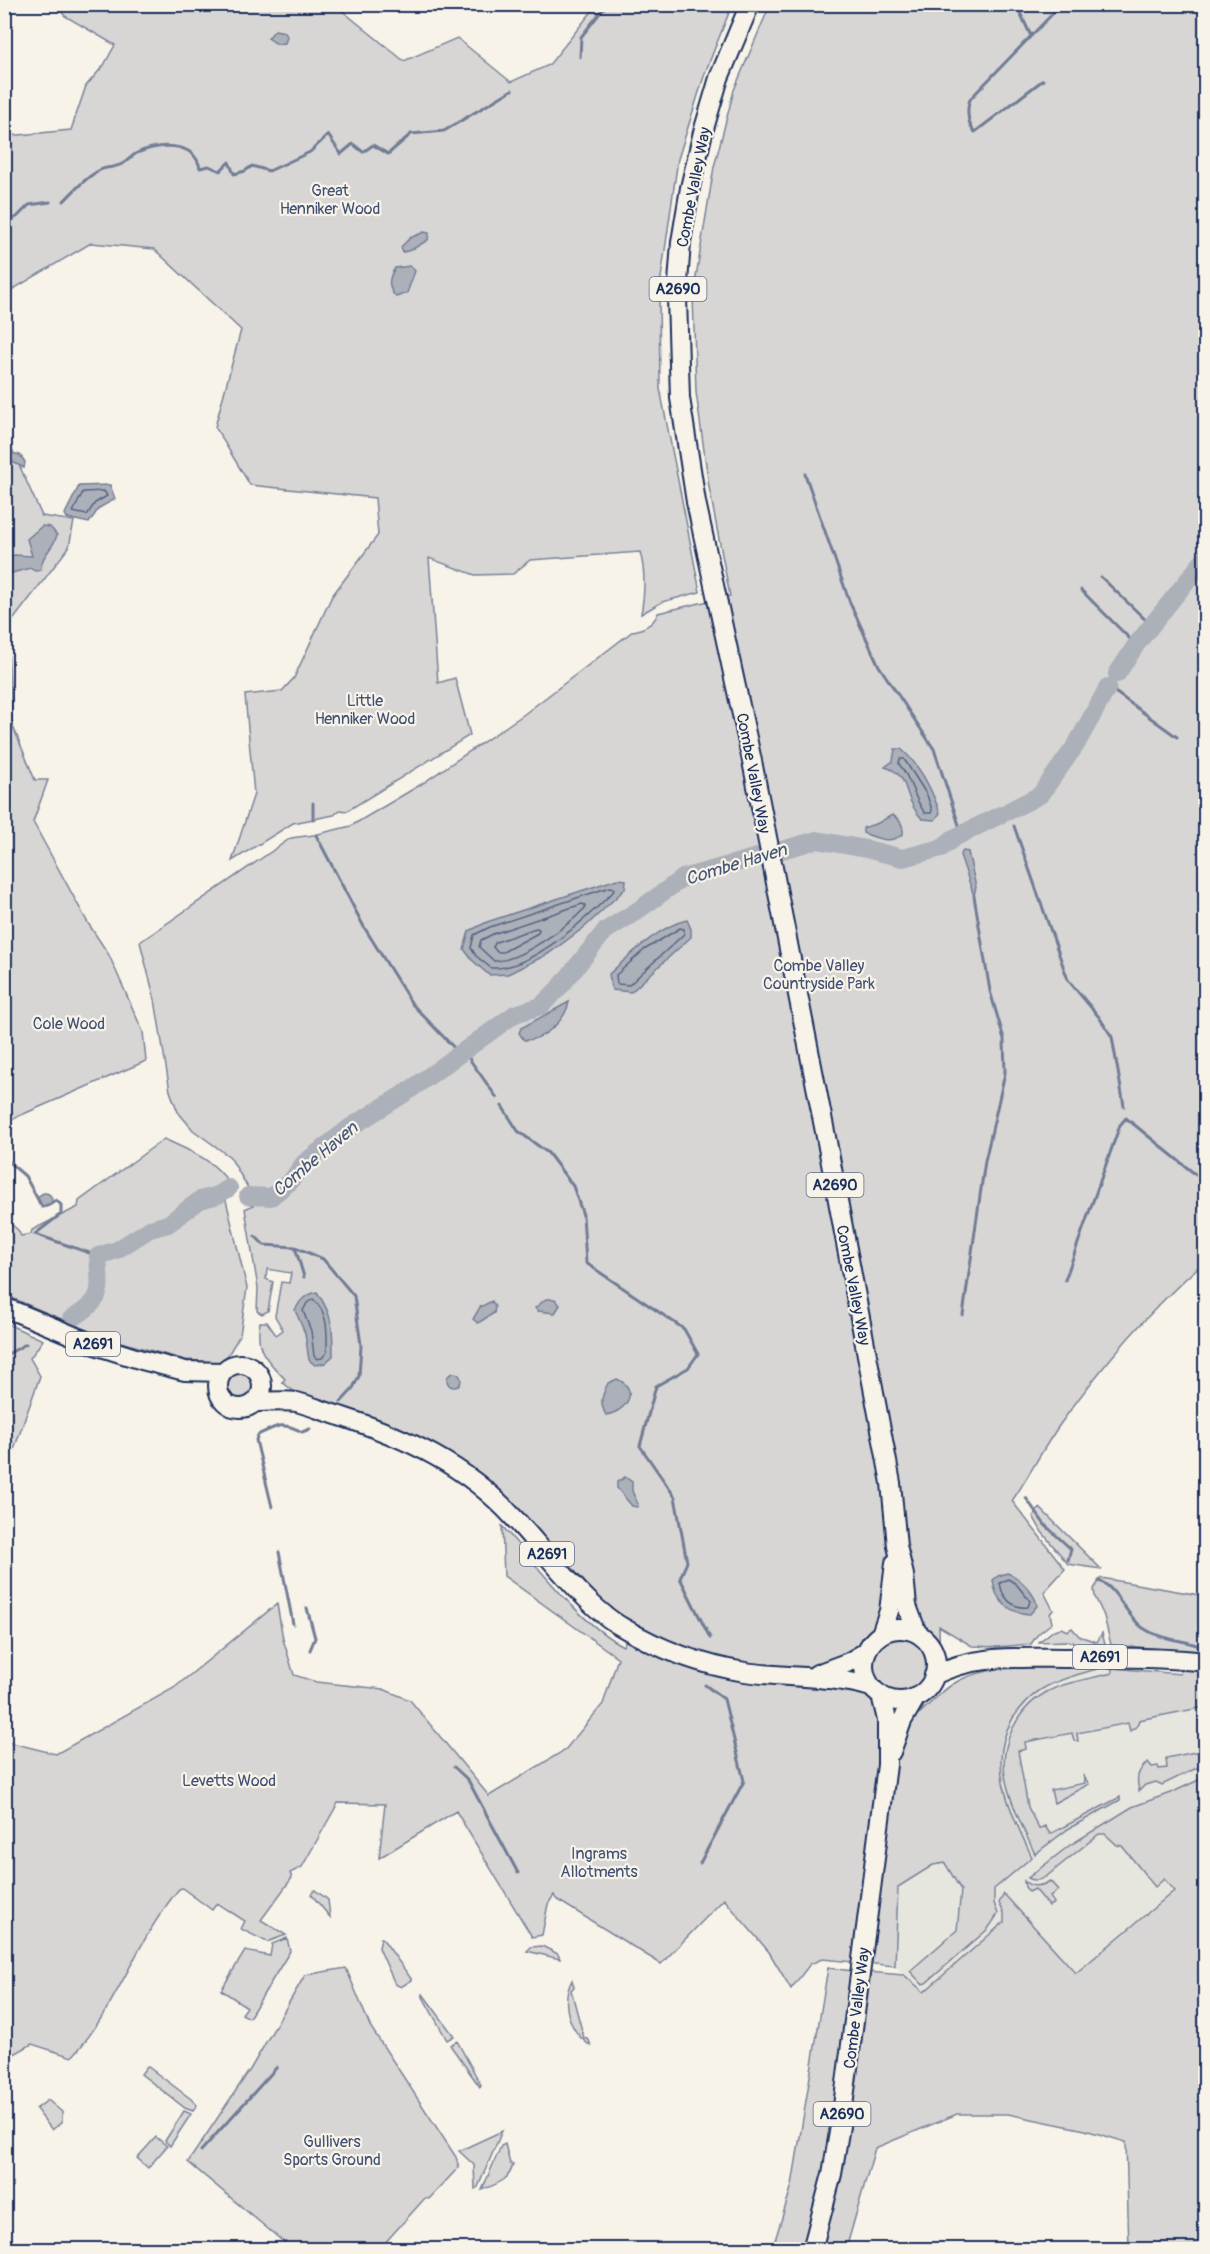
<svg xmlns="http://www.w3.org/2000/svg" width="1210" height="2254" viewBox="0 0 1210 2254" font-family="Pangolin,sans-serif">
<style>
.built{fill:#e6e5de}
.green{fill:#d7d6d4;stroke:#798299;stroke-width:1.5}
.water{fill:#acb0b9;stroke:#727c95;stroke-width:1.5}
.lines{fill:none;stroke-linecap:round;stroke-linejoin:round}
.shore{stroke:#556382;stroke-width:1.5}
.stream{stroke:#727c95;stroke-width:3}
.river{stroke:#acb0b9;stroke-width:18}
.primary-casing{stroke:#1b2f5e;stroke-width:22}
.primary{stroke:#f7f3e8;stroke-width:18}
.labels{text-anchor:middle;stroke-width:4.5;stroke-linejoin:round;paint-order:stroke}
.shield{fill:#f7f3e8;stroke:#5d6a87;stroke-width:1.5}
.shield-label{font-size:15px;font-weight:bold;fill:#1b2f5e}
.street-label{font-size:16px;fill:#1b2f5e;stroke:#f7f3e8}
.park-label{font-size:16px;fill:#415076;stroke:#f7f3e8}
.water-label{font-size:18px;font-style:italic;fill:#465679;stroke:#f7f3e8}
</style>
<rect width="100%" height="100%" fill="#f7f3e8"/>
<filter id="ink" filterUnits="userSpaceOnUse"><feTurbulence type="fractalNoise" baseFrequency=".0167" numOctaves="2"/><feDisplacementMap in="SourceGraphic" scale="12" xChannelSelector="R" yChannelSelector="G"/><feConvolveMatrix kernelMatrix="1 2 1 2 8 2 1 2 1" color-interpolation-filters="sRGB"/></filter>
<g filter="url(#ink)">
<path class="built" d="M1103,1667l77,7 1,-6 24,2v221l-136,90 -135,55 -30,-61 -9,-9 4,-95 80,-172 78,-17z"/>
<path class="green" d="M110,4l225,1 69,56 53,-23 54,44 38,-17 48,-60h135l-27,68 -27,86 -19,133 1,97 40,203 -38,10 -21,12c4,-22 5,-41 -1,-62l-110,8 -17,14 -38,1 -46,-17 9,125 17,-5 15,57 -123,76 -7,-1 -6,5 -41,8 -61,38 22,-67 -9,-99 37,-4 12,-13 38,-82 46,-61 -3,-37 -125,-13 -35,-58 26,-97 -87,-81 -63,-6 -86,51v-155l4,-3 62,-6 15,-44 18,-21 11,-20 -50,-29 -10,-11h49l6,4z
M770,5h435v1256c-54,48 -102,103 -144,162 -18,25 -32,53 -49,78l53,68 -21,23 9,18 -3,4 2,9 -14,11 -7,10 -34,3 -25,-1 -33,-20 1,54 -21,34c10,-9 20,-21 34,-30 36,-23 107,-18 150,-17 -21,7 -43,11 -61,22 -12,7 -21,18 -29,29 -28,46 -1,96 19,139l-38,32v14l4,11 -10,15 -62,54 -4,1 -12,-13 47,-41 4,-40 -16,-27 -12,2 -35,22 -3,79 -73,-7 -12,5 -19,25 -22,-37 -45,-53 -63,65 -105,-65 -2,-4 -6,9 -6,31 -10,2 -76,-126 -77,47 6,-54 -47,-1 -36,64 -12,6 2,5 -31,42 25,15 -19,7 -26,-13 4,-8 -28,-18 -5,7 -30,-22 -3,1c-43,51 -62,119 -107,168l-40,-13 -23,13h-4l-1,-316 52,13 118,-66 103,-84 6,35 11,36 22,7 67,7 27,11 79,96 76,-46 38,-46 15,-46 -114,-82 -2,-50c33,37 78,98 121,120l11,-22c-25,-12 -43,-35 -61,-55 -26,-28 -50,-58 -79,-83 -59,-50 -127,-68 -198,-93l-14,-11 3,-3c-19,-20 -30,-28 -25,-57h7l9,13 7,-5 -8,-14 6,-34 8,1 2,-10 -24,-4 -1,10 7,3 -5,29 -6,3 -5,-3 1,-23 -13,-79 12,-6 -27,-46 -37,-27 -15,-18 -8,-21 -15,-91 -15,-58 151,-104 23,-3 37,-9 69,-41 103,-70 110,-84c11,-2 21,-7 25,-18l72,-17 -21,-109 -13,-95 -3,-97 21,-128 20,-77z
M12,449l30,67 32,5 -5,26 -62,81 5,96 23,56h13l-15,42 55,101 21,32 34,77 3,29 -141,61 -1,-672z
M164,1139c26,12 49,20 65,44l-3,17 21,88 -7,47 -12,20 -10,7 -33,-2 -82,-23 -98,-42v-76l13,11 3,6 10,-2 1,-4 46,-23 1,-6z
M5,1323l38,17 -13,18 10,18 -31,88v41l-5,-2z
M222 1387a18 18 0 1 1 36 0a18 18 0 1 1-36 0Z
M1040,1508l61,61 -33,-5 -26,-32 -9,-16z
M1101,1578l104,18v56l-94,-7 -7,-29 -9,-19 -1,-8z
M1061,1628l6,3 5,-3 7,8 18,6 5,-9 3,11 -17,1 -22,-4 -27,1 15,-12z
M1112,1668l68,6 1,-6 24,2v37l-66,13 -2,6 -7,5 -2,-8 -51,10 1,8h-4l-2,-8 -47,9 1,7 -8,2 10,56 11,22 6,-3 5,8 70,-37v3l-52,29 -33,25c-11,-24 -25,-51 -30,-78 -5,-32 12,-67 40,-83 19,-11 45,-14 67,-20z
M1205,1750v14l-43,21 -6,-3 -11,3 -6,6c-3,-13 -2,-20 9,-29l4,5 6,-1 1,3 8,-1 -1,-10z
M1083,1775l6,9 -35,19 -3,-13 34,-7z
M1205,1777v472h-76l-3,-107 -41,-12 -77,-16h-51l-82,34 -29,101 -23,1 16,-76 29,-202 36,3 20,17 80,-70v-9l-5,-10 5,-9 72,79 98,-82 -10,-12 -9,8 -33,-41 -5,-1 -12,-11h-6l-52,42c-6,4 -12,6 -19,2l42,-33 62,-38 41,-15z
M1024,1881c8,7 18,5 26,0l8,9 -8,7 4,6 -5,3 -14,-17 -6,3 -4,-5z
M315,1890l13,10 2,17 -19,-23z
M287,1938l3,13 -41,67 -7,-4 5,-7 -26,-17 24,-39 25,5 2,-12z
M381,1938h1l30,42 -11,7 -6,-3 -16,-36z
M542,1946l16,8 2,5 -33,-8 4,-4z
M346,1968l24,58 86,131 3,10 -30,32 -4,-1 -42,47 3,3 -2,1h-92l-104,-87 63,-94 54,-93z
M828,1968l25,3 -19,141 -11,60 -21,77 -30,1 20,-65z
M572,1980l2,7 -3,3 13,48 5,2 2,6c-22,-14 -31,-43 -19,-66z
M423,1994l31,42 -7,4 -24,-43z
M457,2041l24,44 -1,2 -30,-42z
M147,2066l44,33 6,6 -4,6 -8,-3 -44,-34z
M48,2100l14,12v10l-10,8 -16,-21z
M184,2111l7,3 -21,32 -5,-5z
M502,2131l-24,56 -3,2 -1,-24 -15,-14z
M156,2137l11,9 -19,22 -11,-10z
M505,2144l5,20h3c-3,17 -17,20 -31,26l19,-44z"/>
<path class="water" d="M275,30l10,2 2,5 -2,6 -8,1 -9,-6z
M424,232l5,1 -1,7 -17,10 -8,2 -2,-5 9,-9z
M410,266l5,5 -8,22 -11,4c-9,-10 -8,-18 -1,-29z
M10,453l10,2 5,7 -1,6 -19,-10z
M110,485l5,14 -16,9 -10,15 -22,-5 -2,-4 14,-28z
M42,526l8,1 7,8c-4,15 -16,19 -16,35l-6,1 -5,-3 -25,7v-9l8,-11 19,1 -5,-17z
M895,749h6c19,16 31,41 39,64l-5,7 -13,-1c-3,-4 -7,-8 -9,-13 -10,-17 -5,-32 -28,-39l8,-6z
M892,815c7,3 12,10 11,19 -13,11 -26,4 -40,-1v-5l15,-5z
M963,851l5,1 8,35 -2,9 -14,-41z
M617,879l9,1 -1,9 -39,37 -38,28 -40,20 -19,1 -17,-15 -8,-11 5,-18 18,-9z
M687,920l4,9v8l-60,55 -19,-2 -3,-16c21,-19 50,-48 78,-54z
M569,1002c-4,19 -26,39 -45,38l-5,-7 2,-5z
M38 1200a7 7 0 1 1 14 0a7 7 0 1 1-14 0Z
M317,1292c16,24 16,36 16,64l-8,7 -10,2 -6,-5 -4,-27 -10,-23c6,-11 10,-15 22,-18z
M546,1299h9l5,6 -5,8 -17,-2 -3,-3z
M492,1301l3,6 -1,6 -16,10 -5,-4 7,-12z
M447 1380a7 7 0 1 1 14 0a7 7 0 1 1-14 0Z
M617,1379c24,11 9,33 -11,36 -7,-12 -4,-20 2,-32z
M625,1477l7,5v9l6,13 -1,3 -5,-1 -15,-18v-6z
M1007,1573c11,3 29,21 30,33l-7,8c-21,-1 -35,-13 -37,-34l5,-4z"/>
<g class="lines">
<path class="shore" d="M104,491l3,5 -12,7 -8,12 -14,-3 10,-20z
M900,759h4l23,36 5,15 -1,3h-6c-12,-15 -13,-34 -26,-49z
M610,887l4,1 -1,4c-26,26 -83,79 -122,76l-15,-12 -5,-8 3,-13 16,-8z
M582,904l3,1v3c-17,18 -66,54 -91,53l-15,-14 2,-7 12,-6z
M536,928l3,1 -1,4 -35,19h-6l-4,-5 3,-5z
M680,928l4,1v5l-55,51 -12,-1 -1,-9 28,-25z
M313,1299c16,14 14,34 14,53l-5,6 -5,1 -3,-3 -3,-25 -8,-20 4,-8z
M1008,1579l8,5 14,17 -2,6c-15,2 -26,-9 -28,-24z"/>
<path class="stream" d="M1016,4l15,32 31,-32
M1031,36l-60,62c-5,8 -4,27 4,34l68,-52
M580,57l1,-20 26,-33
M64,201c11,-11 22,-24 36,-31 6,-3 15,-2 22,-6 5,-2 9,-8 15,-11 20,-9 57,-13 63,15l9,-2 11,5 9,-9 5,12 11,-3 7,-5 17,5 41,-19 18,-17 13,19 12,-10 10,8 10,-7 15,9 23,-20 33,-3 68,-41
M4,223l13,-6 12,-12 21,-3
M805,474l45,129 29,63 55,83 28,85
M1101,577l51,49
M1081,590l55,55
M1108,687l69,50
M313,803v16
M1014,826l54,154 31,37 13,20 12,69
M316,835l48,92 48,77 47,49
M463,1050l34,48
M502,1106l16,25 30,22 25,33 10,29 3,48 98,66 14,25 -10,14 -32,18 -16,60 35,51 12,65 -7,16 30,60
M4,1158l21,18 17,31 9,-3 5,-4 5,5v9l-26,20 63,22
M255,1236l9,9 31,2 28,12 31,37 7,49 -2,31 -7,14 -11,12
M295,1247l9,30
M1065,1280l55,-155 6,-7 80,65
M963,1315l22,-154 20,-88 -1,-34 -14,-48 -16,-95
M4,1356l22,-12
M1026,1498l19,27 26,24 -3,11
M272,1507l-16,-67 2,-5c19,-9 24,-14 44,-3l8,-3
M279,1552l14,72
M1099,1581c18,6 26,34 44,47 19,13 42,11 62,20
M307,1608l8,30 -5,12
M1204,1674l2,4
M454,1767l14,13 50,93
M700,1863l44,-82 -20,-82 -19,-14
M201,2151l76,-84"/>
<path class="river" d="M1117,674l19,-29 70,-88
M1009,811l31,-16 36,-50 32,-58
M248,1196l23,1 19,-15 14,-19 45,-35 58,-36 108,-78 26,-8 20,-20 44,-55 32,-20 46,-33 134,-38 49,9 37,9 38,-10 13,-10 46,-23
M71,1319c34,-20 29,-27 27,-63l19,-6 33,-21 18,-5 32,-24 18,-5 11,-7"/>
<defs>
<path id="primary" d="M750,4l-31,74 -16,54 -13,56 -9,54 -4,55 3,101 16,104 56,259 75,381 64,341 6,63 7,29 3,31 10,27
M4,1307l94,39 44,14 43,11 37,1
M218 1386a22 22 0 1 1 44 0a22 22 0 1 1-44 0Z
M256,1402c13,0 28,-2 41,0 14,4 29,10 43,14 67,22 126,49 174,102 30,32 71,88 108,109 37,22 80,38 123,45 42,6 85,3 126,15
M864 1665a36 36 0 1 1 72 0a36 36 0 1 1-72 0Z
M881,1634l8,-23 6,-48
M817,1674l32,-12 17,-10
M934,1675c42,-21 87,-17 132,-17 47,-1 94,-1 140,4
M891,1752l11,-31 14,-24
M812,2250l20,-76 10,-60 45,-349v-45l-6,-25"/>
</defs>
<use href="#primary" class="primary-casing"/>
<use href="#primary" class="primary"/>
</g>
</g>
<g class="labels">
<g class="shield">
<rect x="649.5" y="277" width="57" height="24" rx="4.5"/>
<rect x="806.5" y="1173" width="57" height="24" rx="4.5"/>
<rect x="66" y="1332" width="54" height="24" rx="4.5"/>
<rect x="520" y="1542" width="54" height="24" rx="4.5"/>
<rect x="1073" y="1645" width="54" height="24" rx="4.5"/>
<rect x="813.5" y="2102" width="57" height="24" rx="4.5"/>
</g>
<g class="shield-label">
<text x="678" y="294">A2690</text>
<text x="835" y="1190">A2690</text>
<text x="93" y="1349">A2691</text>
<text x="547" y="1559">A2691</text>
<text x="1100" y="1662">A2691</text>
<text x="842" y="2119">A2690</text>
</g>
<g class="street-label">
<text transform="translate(693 187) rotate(-79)" y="6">Combe Valley Way</text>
<text transform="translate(754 773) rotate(79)" y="6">Combe Valley Way</text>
<text transform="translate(854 1285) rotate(79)" y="6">Combe Valley Way</text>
<text transform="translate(856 2008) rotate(-83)" y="6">Combe Valley Way</text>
</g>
<g class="park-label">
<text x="330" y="196">Great<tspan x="330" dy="18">Henniker Wood</tspan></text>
<text x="365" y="706">Little<tspan x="365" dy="18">Henniker Wood</tspan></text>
<text x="819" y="971">Combe Valley<tspan x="819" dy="18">Countryside Park</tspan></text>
<text x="69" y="1029">Cole Wood</text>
<text x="229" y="1786">Levetts Wood</text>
<text x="599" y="1859">Ingrams<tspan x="599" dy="18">Allotments</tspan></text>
<text x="332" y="2147">Gullivers<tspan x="332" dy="18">Sports Ground</tspan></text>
</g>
<g class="water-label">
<text transform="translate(736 864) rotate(-17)" y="6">Combe Haven</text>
<text transform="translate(315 1159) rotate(-40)" y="6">Combe Haven</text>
</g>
</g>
<rect width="1210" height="2254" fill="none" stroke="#f7f3e8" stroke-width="24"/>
<rect x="12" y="12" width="1186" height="2230" fill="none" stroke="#1b2f5e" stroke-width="2" filter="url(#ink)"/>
</svg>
